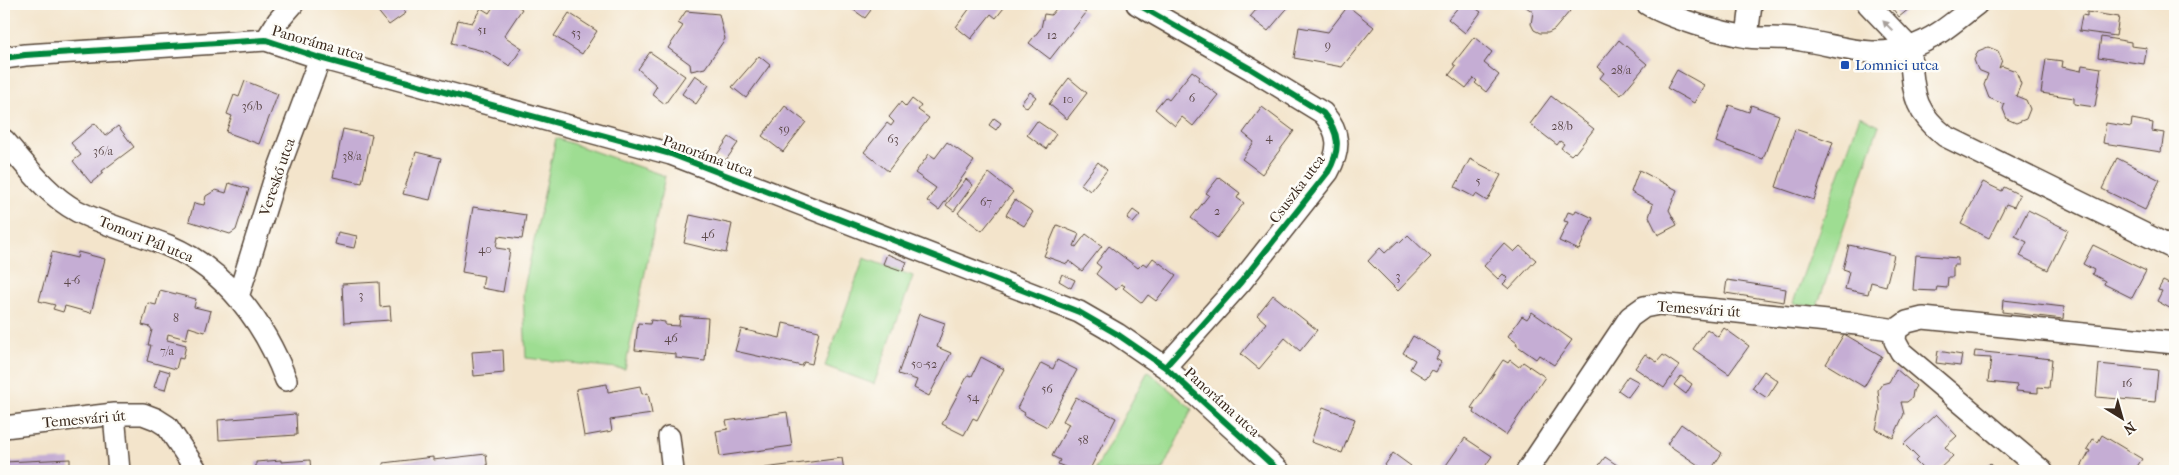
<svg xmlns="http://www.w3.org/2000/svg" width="2179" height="475" viewBox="0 0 2179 475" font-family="'IM FELL French Canon',serif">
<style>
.green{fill:#9edd92;stroke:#6c8458}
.building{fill:#c5add4}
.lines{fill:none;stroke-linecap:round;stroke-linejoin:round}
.minor-casing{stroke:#574638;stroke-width:24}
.minor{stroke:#fff;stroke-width:21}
.cycleway-casing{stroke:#fdfcf7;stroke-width:9}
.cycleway{stroke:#00873e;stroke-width:6}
.oneway{fill:#a79f9a}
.transit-dot{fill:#1a4fb4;stroke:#fdfcf7;stroke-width:2}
.labels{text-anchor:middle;stroke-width:5;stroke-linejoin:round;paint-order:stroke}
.number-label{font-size:12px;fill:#5e4b4c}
.street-label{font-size:15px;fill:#3b2a1e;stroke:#fdfcf7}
.transit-label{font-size:15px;fill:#164399;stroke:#fdfcf7;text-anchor:start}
</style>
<rect width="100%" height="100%" fill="#fdfcf7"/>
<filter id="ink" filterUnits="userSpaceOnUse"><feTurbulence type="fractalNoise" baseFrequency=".02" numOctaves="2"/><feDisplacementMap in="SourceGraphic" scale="10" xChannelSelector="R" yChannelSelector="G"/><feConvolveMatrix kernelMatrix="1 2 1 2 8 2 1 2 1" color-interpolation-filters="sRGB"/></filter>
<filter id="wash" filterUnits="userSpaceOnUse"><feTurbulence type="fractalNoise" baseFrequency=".0096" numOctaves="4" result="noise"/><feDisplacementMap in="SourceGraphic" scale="20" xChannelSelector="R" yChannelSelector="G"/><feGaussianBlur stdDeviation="1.12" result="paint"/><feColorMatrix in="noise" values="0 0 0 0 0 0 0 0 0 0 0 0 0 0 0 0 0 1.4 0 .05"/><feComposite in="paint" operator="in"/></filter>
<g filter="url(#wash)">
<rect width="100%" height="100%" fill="#f3e4cb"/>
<path class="green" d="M1860,116l19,9 -62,182 -24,-4z
M556,138l109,38 -40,193 -99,-11 -3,-65z
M864,258l49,18 -39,108 -49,-18z
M1148,371l44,38 -30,62h-67z"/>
<g id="blocks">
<path class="building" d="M372,4h27l7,9 -17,12z
M495,4h19l8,5 -18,27 18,12 -12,18 -23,-14 -35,-9 6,-23 14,3 9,-15 8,5z
M849,4h14l8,6 -6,8 -17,-12z
M973,4h34l-11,14 -5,-4 -20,25 -15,-12z
M1060,4h13l13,9 -36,46 -21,-16 12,-15 3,-14 7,1z
M1261,4h30l-23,27 -18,-14z
M1461,4h9l11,8 -16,21 -17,-14z
M1522,4h40l8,7 -16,19 -6,3h-8l-6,-3 -3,-6 2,-12z
M1889,4h26l-16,13z
M1348,6l26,21 -32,40 -48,-9 5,-31 29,5z
M686,11l33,3 6,25 -20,29 -14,3 -1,-7 -22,-16 15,-22 -5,-3z
M2087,12l32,5 -3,19 -37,-5 3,-16 5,1z
M569,13l28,18 -15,23 -28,-18z
M1474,37l18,15 -8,11 15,12 -13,17 -11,-9 2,-2 -3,-3 -8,10 -17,-13 7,-9 -3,-2z
M2101,37l30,5v4l16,2 -3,16 -46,-7z
M1619,40l28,24 -26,31 -21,-17 4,-5 -7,-6z
M1988,47l10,4 4,9 -3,8 3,-2 14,5 5,13 -5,12 10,4 4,9 -4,10 -10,4 -9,-4 -4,-10 2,-6 -2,1 -14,-6 -5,-13 4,-11 -10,-4 -4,-10 4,-9z
M650,52l35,24 -20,28 -13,-10 5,-8 -19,-17z
M759,56l11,9 -24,33 -14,-11z
M2046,59l17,2 -1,6 19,4 1,-6 19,3 -6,39 -21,-3v-6l-33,-5z
M1677,70l27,15 -10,18 -27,-15z
M1192,71l8,6 -2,3 20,15 -25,31 -11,-9 -7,9 -20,-17 10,-12 4,3z
M695,75l14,10 -13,19 -14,-10z
M1069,78l18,15 -20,26 -18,-15z
M245,81l33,13 -19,50 -33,-12 6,-16 -5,-2 7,-19 5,2z
M1030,92l6,5 -9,11 -6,-5z
M1551,96l43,33 -19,24 -1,-1 -3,3 -10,-7 3,-4 -4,-3 -3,4 -27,-21z
M912,99l9,7 -3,4 11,8 -41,53 -24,-19 23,-29 4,3 3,-4 -5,-5 12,-15 5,5z
M1729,105l20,7 2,-7 28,10 -16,44 -47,-17z
M785,106l21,16 -23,30 -21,-16z
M1262,107l32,24 -32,43 -20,-15 12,-17 -11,-9z
M994,118l7,5 -5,7 -7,-5z
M2132,119l21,4 -1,8 12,2 -3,19 -58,-9 3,-20 25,4z
M1037,121l19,13 -10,15 -19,-14z
M95,123l10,13 13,-10 16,21 -32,24 1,2 -12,10 -18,-22 8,-6 -10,-12z
M343,129l29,6 -10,48 -29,-6z
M1795,129l38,13 -19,58 -38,-13z
M729,137l9,6 -12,17 -10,-4z
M947,142l27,19 -35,49 -12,-9 9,-13 -21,-15 14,-19 6,4z
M416,152l25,6 -11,42 -27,-6z
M2117,158l43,22 -15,30 -43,-21z
M1470,159l31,16 -14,26 -11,-7 -2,3 -19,-10z
M1098,162l9,8 -17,21 -9,-7z
M1639,170l38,20 -8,20 8,15 -19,10 -9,-18 4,-13 -22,-12z
M989,173l24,19 -31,39 -24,-18z
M1219,177l21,16 -3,5 7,5 -27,35 -26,-20 18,-23 -3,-2z
M966,179l7,6 -19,26 -8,-6z
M1983,182l19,9 2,-4 16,8 -6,12 -8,-3 -17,34 -28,-14z
M229,183l20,6 -13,41 -6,4 -41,-13 5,-18 10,2 2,-9 10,-6 10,3z
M1015,200l18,12 -9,14 -18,-11z
M473,207l53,8 -4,24 -24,-3 -2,12 14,2 -7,42 -21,-4 2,-12 -22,-4z
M1133,210l7,5 -7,8 -6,-5z
M1576,210l17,8 -14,32 -20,-9 9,-19 -4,-1 4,-9 6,2z
M2028,210l40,20 -20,40 -28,-14 7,-14 -12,-6z
M690,215l42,9 -6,29 -42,-10z
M1057,225l22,9 -5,12 2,1 10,-13 16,12 -20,25 -13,-10 -2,3 -23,-8z
M338,232l19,4 -3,12 -19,-4z
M1408,235l23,22 -33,34 -30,-30 12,-13 5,5 13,-12 2,2z
M1504,243l10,9 6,-6 16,14 -27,29 -6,-5 5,-5 -5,-5 -5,5 -14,-13z
M1849,245l45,10 -8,31 -15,-4 -3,12 -23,-5 4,-18 -6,-2z
M2093,245l53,26 -14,27 -28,-14 1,-3 -13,-7 2,-4 -11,-6z
M1109,246l29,22 5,-5 4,3 6,-8 23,17 -20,26 -8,-6 -6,8 -19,-15 2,-2 -4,-2 -5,6 -20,-16 5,-7 -5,-4z
M52,252l25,6 1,-6 27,7 -14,54 -26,-7 -2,6 -10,-3 2,-4 -16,-4z
M887,254l20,8 -4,9 -20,-7z
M1916,255l42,3v7h-5v12h-5l-1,11 -10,-1 -1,4 -23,-1z
M1062,274l13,6 -4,8 -12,-7z
M1727,280l59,9 -2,13 -59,-9z
M2163,281l12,6v24l-18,-10 5,-10 -4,-1z
M379,282l1,25 10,-1 1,14 -47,3 -2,-39z
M160,290l36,9 -2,8 17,4 -6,21 -16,-5 -3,12 -18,-5 -1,6 19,5 -3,14 -4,-1 -3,11 -29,-8 4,-16h-3l4,-15 -2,-3 -8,-2 6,-22 8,2z
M1273,295l44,35 -17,21 -15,-13 -26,31 -18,-15 25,-31 -9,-8z
M2003,300l61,7 -1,12 -61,-7z
M1532,312l40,28 -18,25 -15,-10 -3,4 -20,-14 1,-2 -9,-7 14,-20 5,3z
M919,314l26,9 -8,24 14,6 -22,43 -15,-8 3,-8 -19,-6z
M680,316l28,2 -3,43 -29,-3v-4l-41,-4 3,-27 12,1 1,-4 14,2v3l14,1z
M783,323l36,8 -7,33 -8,-2 -2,4 -67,-15 6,-22 39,9z
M1724,328l25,18 -20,28 -36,-25 14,-20 11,8z
M1844,334l38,22 -18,31 -38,-23z
M1413,336l27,16 -4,7 5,3 -5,10 -4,-2 -6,9 -16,-10 5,-9 -12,-7z
M503,350l1,23 -30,3 -2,-24z
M1938,351l24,4 -2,11 -24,-3z
M1975,351l77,8 -3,29 -11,-1v6l-22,-2 1,-6 -29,-3 3,-24 -17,-1z
M1645,354l12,8 6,-7 16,11 -15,22 -29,-20z
M981,357l23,12 -27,51 -4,-2 -9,17 -22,-11 26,-49 4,1z
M1057,360l20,10 -30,57 -23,-12 1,-2 -8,-5 24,-45 12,6z
M1503,360l5,3 2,-3 9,7 4,-5 22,15 -39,58 -32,-22 1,-3 -4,-2z
M2099,364l59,6 -3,32 -59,-5z
M160,369l10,3 -5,18 -11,-3z
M1896,369l20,17 -3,5 -1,7 -5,4h-6l3,12 -11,24 -17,-9 4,-18 -2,-21 4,-6 7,-2z
M1764,371l14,10 -11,17 -15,-10z
M1628,376l11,6 -11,15 -10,-7z
M1681,376l11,8 -6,10 -12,-9z
M607,384l1,8 32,-6 2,8 6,-1 4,21 -42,6 2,11 -28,5 -8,-47z
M1076,397l40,21 -27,53h-24l2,-3 -9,-4 2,-4 -8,-4 17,-32 -6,-3z
M1323,407l32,12 -13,34 -31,-11z
M787,412l5,34 -72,10 -4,-25 12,-2 -2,-8z
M296,414l1,21 -78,5 -1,-20z
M1936,414l21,22 -12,11 8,9 -16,15h-12l-10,-10 3,-3 -14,-14z
M1681,424l41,29 -12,18h-3l-40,-27z
M2102,435l40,24 -8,12h-45l-8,-4 9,-16 -3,-2 6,-10 5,3z
M1465,438l27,18 -10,15h-40z
M1393,453l18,13 -3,5h-27z
M486,454l2,17h-104l-1,-8 50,-6v3z
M1605,457l21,14h-31z
M842,458l2,13h-79l-1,-3z
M70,459v12h-66v-9z
M281,460v2l29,-2 1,11h-55v-9z
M1990,463l8,8h-16z"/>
</g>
</g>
<g filter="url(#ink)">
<use href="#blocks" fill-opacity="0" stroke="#574638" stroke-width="1"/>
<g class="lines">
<defs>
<path id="minor" d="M1137,4l114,65 72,44c17,20 18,36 5,59l-87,110 -76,85
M1647,4c22,14 75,29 101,33 18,2 36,0 53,3 40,6 69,19 109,7 26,-8 46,-27 67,-43
M1868,4l41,43
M1747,37l4,-33
M266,40l12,-19 15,-17
M1909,47c6,42 0,60 36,89l230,113
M4,58l21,-3 241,-15 54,18 351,96 408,158 38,22 48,33 114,104
M4,140c22,25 43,55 73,71 30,15 62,23 92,35 57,24 96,78 117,134
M238,297l35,-113 47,-126
M114,414l5,57
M4,427l110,-13h29l13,5 11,7 30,45
M669,437l4,34
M1527,471l103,-154 14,-10 15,-3 198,20 39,6
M2042,471l-141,-119 -6,-11 1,-11 11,-8 16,-4 252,25"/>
</defs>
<use href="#minor" class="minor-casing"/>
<use href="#minor" class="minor"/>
<defs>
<path id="cycleway" d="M1137,4l114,65 72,44c17,20 18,36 5,59l-87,110 -76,85
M4,58l21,-3 241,-15 54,18 351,96 408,158 38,22 48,33 114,104"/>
</defs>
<use href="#cycleway" class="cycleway-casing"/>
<use href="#cycleway" class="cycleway"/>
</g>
<defs><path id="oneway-solid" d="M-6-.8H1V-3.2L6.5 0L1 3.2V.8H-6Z" transform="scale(1.25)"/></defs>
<use class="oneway" href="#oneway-solid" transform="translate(1888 26) rotate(-135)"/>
</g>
<rect class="transit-dot" x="1840" y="60" width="10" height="10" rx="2.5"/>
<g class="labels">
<g class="number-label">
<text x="482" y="34">51</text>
<text x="576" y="37">53</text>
<text x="1052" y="39">12</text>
<text x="1328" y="49">9</text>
<text x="1621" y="74">28/a</text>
<text x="1192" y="102">6</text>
<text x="1068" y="103">10</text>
<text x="252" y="110">36/b</text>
<text x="1562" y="130">28/b</text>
<text x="784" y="133">59</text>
<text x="1269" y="141">4</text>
<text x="893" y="143">63</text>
<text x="103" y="155">36/a</text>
<text x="352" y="160">38/a</text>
<text x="1478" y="185">5</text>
<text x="986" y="206">67</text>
<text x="1217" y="215">2</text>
<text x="708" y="238">46</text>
<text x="485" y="253">40</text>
<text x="1398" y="280">3</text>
<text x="72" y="284">4-6</text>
<text x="361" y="299">3</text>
<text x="176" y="322">8</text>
<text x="671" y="342">46</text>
<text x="167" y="355">7/a</text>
<text x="924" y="368">50-52</text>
<text x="2127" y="387">16</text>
<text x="1047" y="393">56</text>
<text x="973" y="401">54</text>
<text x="1083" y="444">58</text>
</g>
<g class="street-label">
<text transform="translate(318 43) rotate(16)" y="5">Panoráma utca</text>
<text transform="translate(708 156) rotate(20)" y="5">Panoráma utca</text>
<text transform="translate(277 177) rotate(-71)" y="5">Vereskő utca</text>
<text transform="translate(1297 189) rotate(-53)" y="5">Csuszka utca</text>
<text transform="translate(146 239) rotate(22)" y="5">Tomori Pál utca</text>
<text transform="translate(1699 309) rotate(4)" y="5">Temesvári út</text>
<text transform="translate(1222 402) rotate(42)" y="5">Panoráma utca</text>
<text transform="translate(84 419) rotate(-5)" y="5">Temesvári út</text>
</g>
<g class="transit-label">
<text x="1855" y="70">Lomnici utca</text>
</g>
</g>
<rect width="2179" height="475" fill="none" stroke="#fdfcf7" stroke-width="20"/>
<g transform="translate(2122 418) rotate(143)" stroke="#fdfcf7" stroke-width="4" paint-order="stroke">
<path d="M0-4L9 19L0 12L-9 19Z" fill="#3b2a1e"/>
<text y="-8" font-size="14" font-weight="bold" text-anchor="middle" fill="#3b2a1e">N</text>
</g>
</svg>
